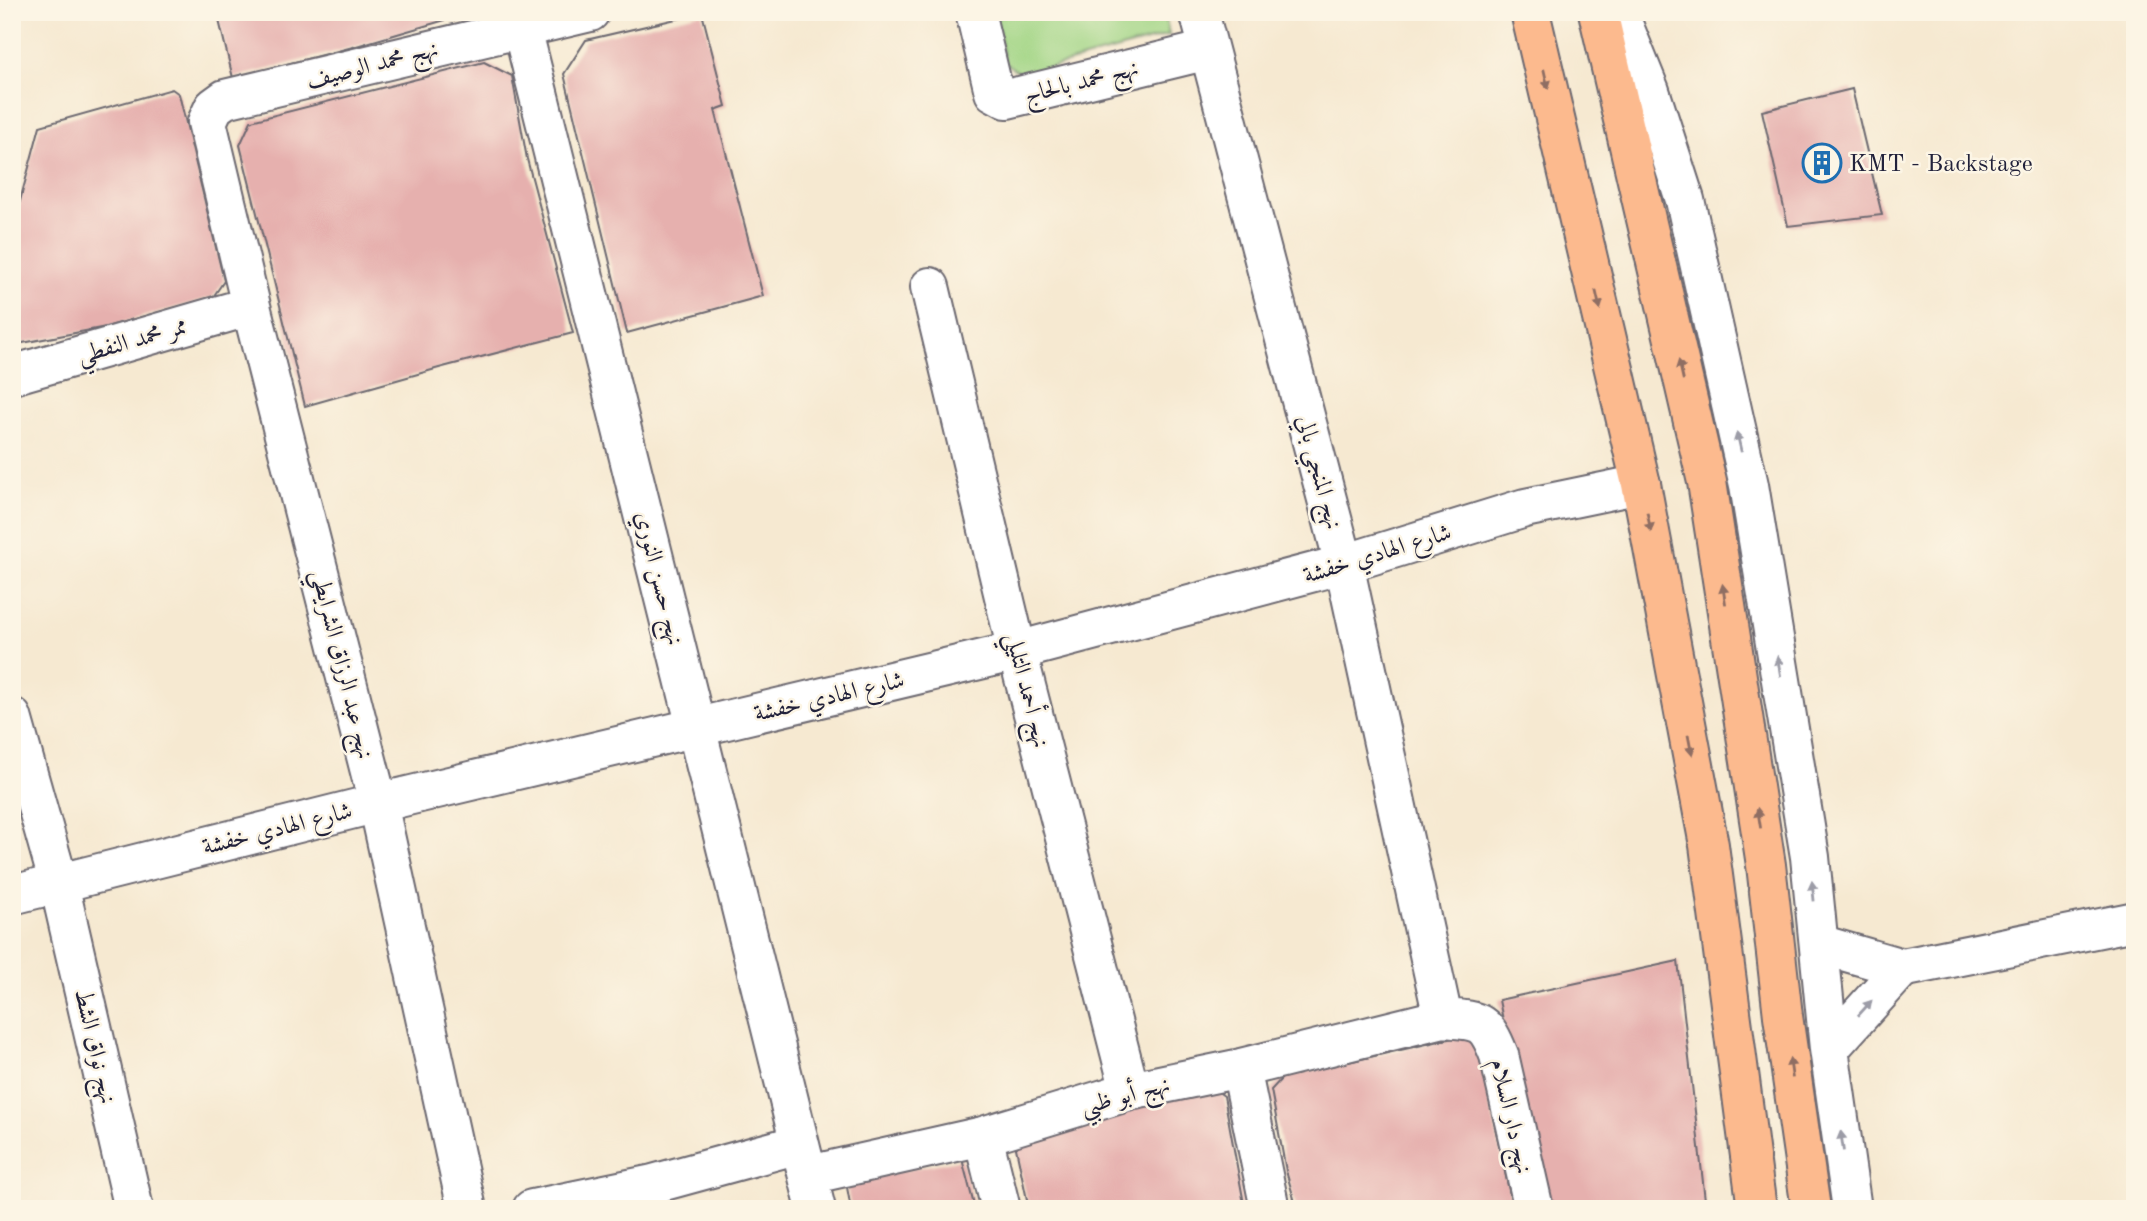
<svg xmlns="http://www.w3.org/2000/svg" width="2147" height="1221" viewBox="0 0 2147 1221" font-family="'Old Standard TT',Amiri,serif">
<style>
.green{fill:#a2d585;stroke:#627c60;stroke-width:2}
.building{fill:#e6b0ae}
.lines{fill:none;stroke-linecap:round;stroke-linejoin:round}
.minor-casing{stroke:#6c6870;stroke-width:42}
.tertiary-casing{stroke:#6c6870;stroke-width:42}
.trunk-casing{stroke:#6c6870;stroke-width:42}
.minor{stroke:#fff;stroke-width:38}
.tertiary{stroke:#fff;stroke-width:38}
.trunk{stroke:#fcba8e;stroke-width:38}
.oneway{fill:#8f6e64}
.oneway2{fill:#9c9ca7}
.labels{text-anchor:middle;stroke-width:5;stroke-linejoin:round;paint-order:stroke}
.street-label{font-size:24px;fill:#22223b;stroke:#fcf5e5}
.poi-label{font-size:24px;fill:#22223b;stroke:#fcf5e5;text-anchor:start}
</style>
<rect width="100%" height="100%" fill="#fcf5e5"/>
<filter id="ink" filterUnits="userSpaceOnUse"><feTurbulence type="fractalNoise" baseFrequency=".0143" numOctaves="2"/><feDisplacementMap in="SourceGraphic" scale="14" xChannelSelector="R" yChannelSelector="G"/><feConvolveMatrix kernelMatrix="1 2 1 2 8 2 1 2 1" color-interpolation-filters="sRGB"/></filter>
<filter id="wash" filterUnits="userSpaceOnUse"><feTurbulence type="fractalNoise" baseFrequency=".00686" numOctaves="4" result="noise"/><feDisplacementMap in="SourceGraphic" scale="28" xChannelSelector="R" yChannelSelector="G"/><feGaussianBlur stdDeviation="1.57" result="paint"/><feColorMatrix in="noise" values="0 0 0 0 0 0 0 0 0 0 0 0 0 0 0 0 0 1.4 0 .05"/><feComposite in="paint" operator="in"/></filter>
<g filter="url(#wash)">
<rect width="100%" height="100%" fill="#f6e9d1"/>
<path class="green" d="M995,12h169l5,23 -146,40 -18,-12z"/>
<g id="blocks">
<path class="building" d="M217,12h252v1l-116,34 -120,31z
M702,13l24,93 -11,4 48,186 -136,37 -63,-259 22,-34z
M484,62l28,14 15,83 46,174 -134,35 -134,38 -65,-261 11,-24z
M172,89l7,5 45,187 -11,16 -107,30 -94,18v-114l28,-105z
M1852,89l30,126 -94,11 -26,-115z
M1678,961l28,248h-165l-42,-209z
M1466,1035l11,9 36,165h-216l-11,-38 -15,-81 12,-13z
M1210,1086l14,10 21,113h-216l-13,-61 13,-14z
M962,1159l13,50h-124l-5,-27z"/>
</g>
</g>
<g filter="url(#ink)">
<use href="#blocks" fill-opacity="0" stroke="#6c6870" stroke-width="2"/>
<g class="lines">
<defs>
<path id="minor" d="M518,12l298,1197
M975,12l19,80 13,7 201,-49
M1199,12l145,552 99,454
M930,287l87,364 113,440
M12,375l239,-69
M12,717l47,167 75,325
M1241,1068l29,141
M983,1136l18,73
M809,1175l174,-39 147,-45 111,-23 202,-50c36,3 42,1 56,37l35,154
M467,1209l-89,-406 -127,-497 -44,-184 7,-15 11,-8 365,-87
M532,1209l121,-25 146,-40"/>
<path id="tertiary" d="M1618,12l32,79 35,109 64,285 61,372 19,192 23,160
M12,895l366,-92 639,-152 327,-87 181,-56 116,-24
M1819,944l83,24 233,-47
M1829,1049l73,-81"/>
<path id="trunk" d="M1530,12l111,472 68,361 48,364
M1598,12l109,470 59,383 17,151 28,193"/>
</defs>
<use href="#minor" class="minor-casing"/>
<use href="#tertiary" class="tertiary-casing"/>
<use href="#trunk" class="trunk-casing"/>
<use href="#minor" class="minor"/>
<use href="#tertiary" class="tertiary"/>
<use href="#trunk" class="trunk"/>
</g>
<defs><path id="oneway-solid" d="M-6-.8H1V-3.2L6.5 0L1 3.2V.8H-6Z" transform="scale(1.75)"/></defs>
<g class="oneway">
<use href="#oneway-solid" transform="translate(1546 79) rotate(77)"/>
<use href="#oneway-solid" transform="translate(1598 300) rotate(77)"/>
<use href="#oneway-solid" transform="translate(1681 370) rotate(-103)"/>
<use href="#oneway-solid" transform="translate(1649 522) rotate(79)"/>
<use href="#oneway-solid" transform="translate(1724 594) rotate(-99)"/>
<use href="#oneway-solid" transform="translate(1690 745) rotate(79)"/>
<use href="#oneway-solid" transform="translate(1759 818) rotate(-99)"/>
<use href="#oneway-solid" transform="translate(1791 1068) rotate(-98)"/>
</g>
<g class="oneway2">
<use href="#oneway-solid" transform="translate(1739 442) rotate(-103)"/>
<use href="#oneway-solid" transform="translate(1779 666) rotate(-99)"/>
<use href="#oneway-solid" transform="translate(1813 891) rotate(-96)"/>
<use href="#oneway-solid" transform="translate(1865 1008) rotate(-48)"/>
<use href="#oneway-solid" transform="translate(1842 1141) rotate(-98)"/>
</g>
</g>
<defs>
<symbol id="building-ring" viewBox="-11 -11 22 22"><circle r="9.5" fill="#fcf5e5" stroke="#1f6fb2" stroke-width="1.5"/><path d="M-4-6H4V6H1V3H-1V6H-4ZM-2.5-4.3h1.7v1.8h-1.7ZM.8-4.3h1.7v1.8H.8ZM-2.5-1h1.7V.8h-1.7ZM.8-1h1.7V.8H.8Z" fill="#1f6fb2"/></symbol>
</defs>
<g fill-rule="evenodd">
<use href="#building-ring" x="1800" y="141" width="44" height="44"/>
</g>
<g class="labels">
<g class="street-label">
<text transform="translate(372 64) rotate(-14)" y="8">نهج محمد الوصيف</text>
<text transform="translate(1081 81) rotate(-14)" y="8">نهج محمد بالحاج</text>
<text transform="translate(132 340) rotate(-16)" y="8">ممر محمد النفطي</text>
<text transform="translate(1320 472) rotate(75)" y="8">نهج المنجي بالي</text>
<text transform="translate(1377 553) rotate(-17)" y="8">شارع الهادي خفشة</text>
<text transform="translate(660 578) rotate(76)" y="8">نهج حسن النوري</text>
<text transform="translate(343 664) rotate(76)" y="8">نهج عبد الرزاق الشرايطي</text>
<text transform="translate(1028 690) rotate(76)" y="8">نهج أحمد التليلي</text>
<text transform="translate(829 696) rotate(-13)" y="8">شارع الهادي خفشة</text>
<text transform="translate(277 828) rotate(-14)" y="8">شارع الهادي خفشة</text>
<text transform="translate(96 1046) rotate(77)" y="8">نهج نواق الشط</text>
<text transform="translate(1125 1095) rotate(-15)" y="8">نهج أبو ظبي</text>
<text transform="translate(1512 1116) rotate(77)" y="8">نهج دار السلام</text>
</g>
<g class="poi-label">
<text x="1849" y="171">KMT - Backstage</text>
</g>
</g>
<rect width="2147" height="1221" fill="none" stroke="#fcf5e5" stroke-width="42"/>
</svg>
